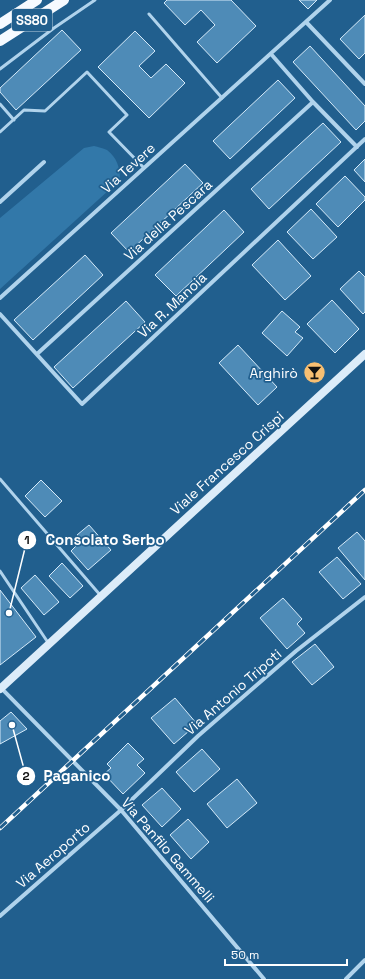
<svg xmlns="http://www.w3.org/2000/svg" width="365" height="979" viewBox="0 0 365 979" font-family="'Space Grotesk',sans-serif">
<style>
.green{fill:#3278a9}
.building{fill:#4e8bb7;stroke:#d5eaf9}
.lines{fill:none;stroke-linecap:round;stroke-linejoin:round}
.lane{stroke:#b0d3ec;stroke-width:3}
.street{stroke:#b0d3ec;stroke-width:4}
.secondary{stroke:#dcecf9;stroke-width:8}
.primary{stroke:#f6faff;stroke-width:10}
.rail-casing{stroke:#fff;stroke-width:4.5}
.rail{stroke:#215f8e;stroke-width:3;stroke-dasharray:9;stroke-linecap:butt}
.labels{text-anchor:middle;stroke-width:3.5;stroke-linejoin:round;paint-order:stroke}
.shield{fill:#215f8e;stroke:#bccfdd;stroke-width:1}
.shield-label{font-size:13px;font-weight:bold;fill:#fff}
.street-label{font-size:14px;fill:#fff;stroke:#215f8e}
.poi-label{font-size:14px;fill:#fff;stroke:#215f8e;text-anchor:end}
.leader{fill:none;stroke:#fff;stroke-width:1.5}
.callout-dot{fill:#fff;stroke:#215f8e;stroke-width:1.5}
.mark-label{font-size:12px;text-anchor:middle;font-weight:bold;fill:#111}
.callout-label{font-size:15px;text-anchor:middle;font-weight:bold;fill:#fff;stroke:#215f8e;stroke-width:3.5;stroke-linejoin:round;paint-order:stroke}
</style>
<rect width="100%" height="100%" fill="#215f8e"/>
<path class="green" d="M94,146c4,1 9,2 13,4 10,8 13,17 13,30l-120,109v-71l84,-70z"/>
<path class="building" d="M167,0h64l25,26 -39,37 -20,-21 18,-17 -14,-15 -16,15 -21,-22z
M299,0h18l-9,9z
M365,15v38l-6,6 -19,-20z
M62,30l19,20 -65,60 -16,-18v-4z
M135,31l20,20 -16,15 12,12 15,-14 19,19 -36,35 -51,-51z
M310,46l55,60v15l-9,9 -63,-68z
M278,80l17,18 -65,61 -17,-18z
M323,123l18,19 -72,67 -18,-20z
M365,159v23l-11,-12z
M185,164l18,19 -74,69 -18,-19z
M345,176l20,21v3l-27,27 -22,-23z
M311,209l26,28 -24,22 -26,-27z
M224,210l20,22 -68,64 -21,-21z
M278,240l33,36 -26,24 -33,-35z
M85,255l18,20 -70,65 -19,-20z
M359,271l6,6v35l-2,2 -23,-25z
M332,300l27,29 -24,24 -28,-29z
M126,301l19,21 -72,66 -19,-21z
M282,311l18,16 -5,5 8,6 -16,18 -25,-23z
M238,345l39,42 -19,18 -39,-42z
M41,480l21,21 -17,16 -20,-21z
M89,525l22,25 -23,20 -17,-19 11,-11 -5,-5z
M357,532l8,9v39l-27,-32z
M337,557l24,27 -18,15 -24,-27z
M62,563l21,23 -13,12 -21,-22z
M35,575l24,27 -15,13 -23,-27z
M0,590l36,47 -36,28z
M283,598l19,21 -5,5 8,9 -18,16 -27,-31z
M315,644l19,23 -22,18 -20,-23z
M175,698l22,26 -23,20 -23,-26z
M11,712l16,17 -27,15v-23z
M128,743l16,16 -7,6 8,8 -22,21 -19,-20 7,-6 -4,-4z
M202,749l18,20 -26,23 -18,-20z
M237,779l20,24 -30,25 -20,-24z
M162,788l19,21 -19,18 -20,-22z
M188,819l21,23 -18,17 -21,-24z"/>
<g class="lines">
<path class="lane" d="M149,14l73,84
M0,69l54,-41 41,-28
M0,104l14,16
M0,132l24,-22 21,1 42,-39 40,43 -18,17 35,36
M0,479l101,117
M0,571l49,73"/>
<path class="street" d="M306,22l59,62
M271,54l42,48 44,45
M0,202l44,-40
M0,298l330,-298
M0,314l82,90 283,-265
M37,354l276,-252
M0,687l121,123 143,169
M0,916l121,-106 77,-74 98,-85 69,-54
M346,979l19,-19"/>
<path class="secondary" d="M0,689l365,-335"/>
<path class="primary" d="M0,24l37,-24
M0,41l64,-41"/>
<defs>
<path id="rail" d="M0,828l365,-338"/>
</defs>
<use href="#rail" class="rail-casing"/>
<use href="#rail" class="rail"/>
</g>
<defs>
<symbol id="bar-disc" viewBox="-11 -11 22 22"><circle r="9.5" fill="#f8bf72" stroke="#215f8e"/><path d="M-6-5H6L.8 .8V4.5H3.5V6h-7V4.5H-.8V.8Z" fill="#111"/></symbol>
</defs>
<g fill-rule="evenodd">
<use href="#bar-disc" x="302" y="360" width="25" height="25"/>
</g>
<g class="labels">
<rect class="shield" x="12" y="9" width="40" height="22" rx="3"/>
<g class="shield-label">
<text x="32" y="25">SS80</text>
</g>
<g class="street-label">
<text transform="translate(128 168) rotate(-42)" y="5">Via Tevere</text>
<text transform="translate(168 220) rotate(-42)" y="5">Via della Pescara</text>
<text transform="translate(172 305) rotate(-43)" y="5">Via R. Manoia</text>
<text transform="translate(227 463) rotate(-42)" y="5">Viale Francesco Crispi</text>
<text transform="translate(233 692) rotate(-41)" y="5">Via Antonio Tripoti</text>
<text transform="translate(168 850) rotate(49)" y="5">Via Panfilo Gammelli</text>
<text transform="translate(53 855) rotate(-41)" y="5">Via Aeroporto</text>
</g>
<g class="poi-label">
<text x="298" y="378">Arghirò</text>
</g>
</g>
<path class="leader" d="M9 613L27 540M12 725L26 776"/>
<g class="callout-dot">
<circle cx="9" cy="613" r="4"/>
<circle cx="12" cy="725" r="4"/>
<circle cx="27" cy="540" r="10"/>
<circle cx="26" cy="776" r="10"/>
</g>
<g class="mark-label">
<text x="27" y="544">1</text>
<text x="26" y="780">2</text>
</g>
<g class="callout-label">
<text x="105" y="545">Consolato Serbo</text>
<text x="77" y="781">Paganico</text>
</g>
<path d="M225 959v6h122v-6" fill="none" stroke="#ffffff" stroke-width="2"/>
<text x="231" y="959" font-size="12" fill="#ffffff" stroke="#215f8e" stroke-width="3" paint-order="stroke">50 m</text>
</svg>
